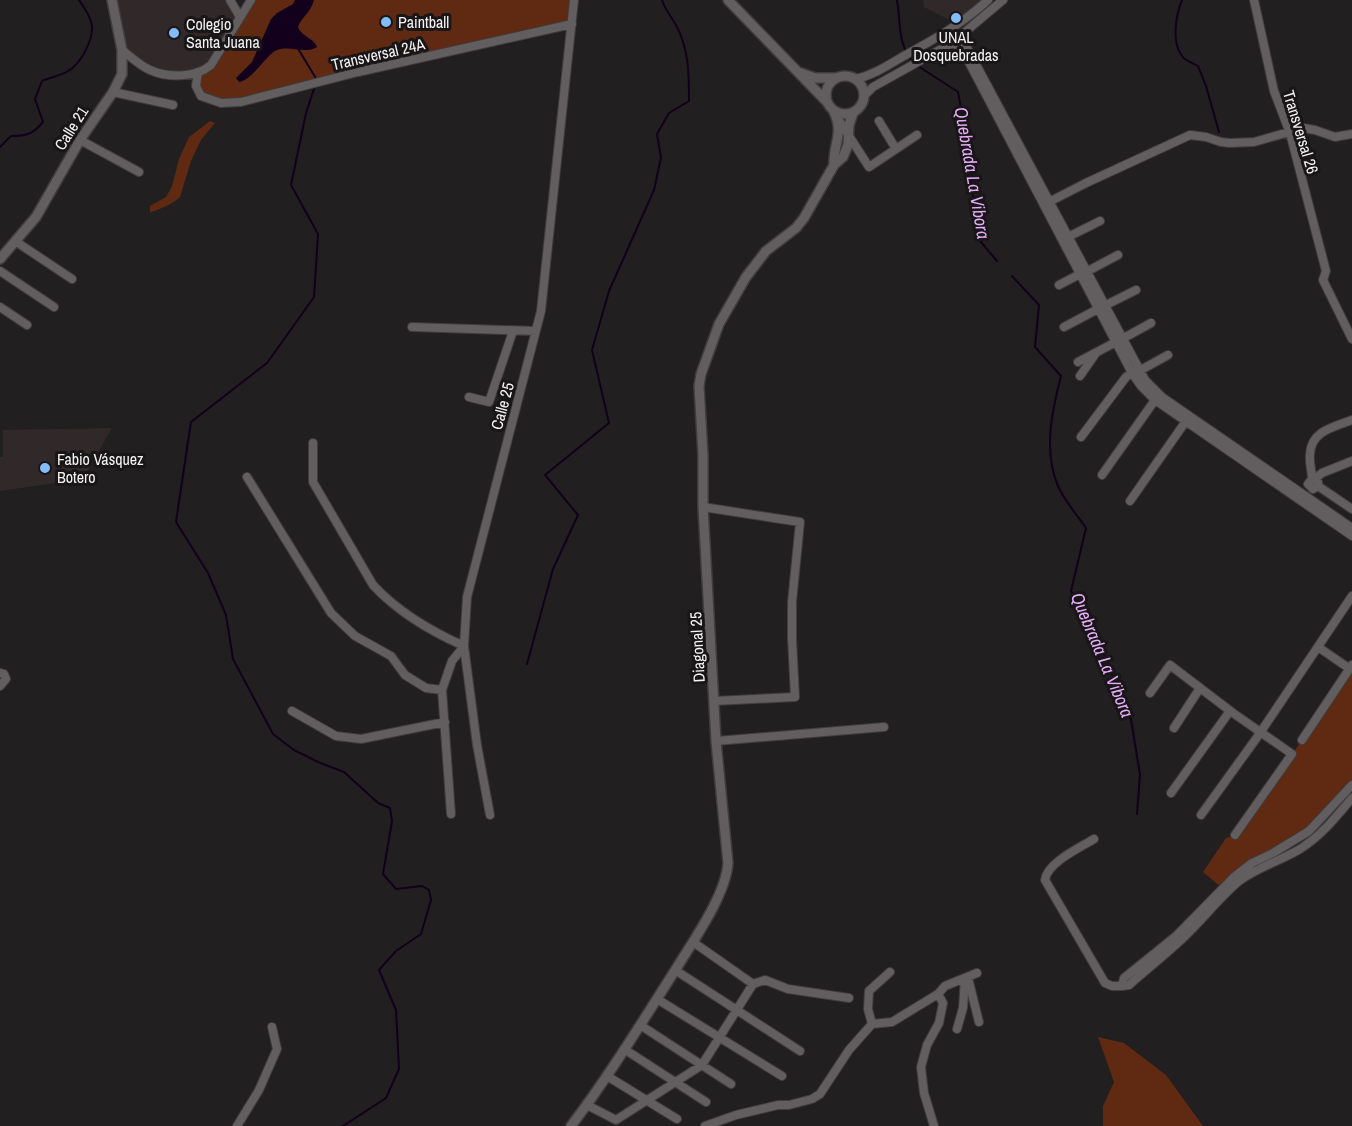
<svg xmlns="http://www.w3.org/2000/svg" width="1352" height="1126" viewBox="0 0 1352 1126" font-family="'Archivo Narrow',sans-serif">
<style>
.built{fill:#31282a}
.green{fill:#602911}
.water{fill:#13001c}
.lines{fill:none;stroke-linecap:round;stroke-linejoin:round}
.stream{stroke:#13001c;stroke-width:2}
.minor-casing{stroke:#3f3c3d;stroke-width:10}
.tertiary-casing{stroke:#3f3c3d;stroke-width:12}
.minor{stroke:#625e5f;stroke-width:8}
.tertiary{stroke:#625e5f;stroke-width:9}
.poi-dot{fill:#84bcfb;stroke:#191617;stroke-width:2}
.labels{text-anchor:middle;stroke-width:6;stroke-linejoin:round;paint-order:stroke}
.poi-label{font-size:16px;fill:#f4f2f3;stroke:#191617;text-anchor:start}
.street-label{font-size:16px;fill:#f4f2f3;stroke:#191617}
.water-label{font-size:18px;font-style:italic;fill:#e6adfb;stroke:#191617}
</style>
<rect width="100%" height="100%" fill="#221f20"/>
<path class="built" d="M112,0h118l10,17 -34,52 -46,5 -38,-24z
M923,0h65l-29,25 -35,-18z
M112,428l-29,51 -83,12v-34h3v-27z"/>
<path class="green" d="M251,0h323l-2,24 -340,79 -34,-12v-19l8,-3z
M210,121l5,2 -14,17 -10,21 -11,36c-4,5 -25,15 -30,15v-6l16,-9 6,-11 7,-27 10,-22z
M1352,665v120l-36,40 -94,63 -19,-16 23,-34 9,-3 67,-95z
M1098,1037l26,6 42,32 37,51h-100v-20l11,-24z"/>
<path class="water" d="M295,0h19c-4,14 -12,16 -16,27 4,10 17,12 19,20 -13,8 -28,-3 -42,4 -12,8 -23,29 -36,31l-3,-4 16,-16 19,-43 6,-6 16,-9z"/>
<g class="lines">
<path class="stream" d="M897,0c4,22 0,46 17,62
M1182,0c-6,15 -11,42 0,56 3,5 11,7 16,10l8,20 13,46
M297,47l20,33
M918,66l40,26 12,66 3,40 8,44 16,19
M315,86l-9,27 -15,72 27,49 -4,63 -47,66 -76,59 -15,100 32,51 18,42 7,44 40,75 21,16 24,12 26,10 34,31 12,5 2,13 -9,53 13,15 26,-3 7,4 2,10 -10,34 -25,17 -17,19 17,40 3,59 -13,29 -43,28
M0,147l11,-11c16,0 22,-2 32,-14l-8,-23 7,-18c8,-4 19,-5 26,-10 13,-7 25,-31 24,-45 -1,-9 -8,-19 -13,-26
M1012,276l27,29 -4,42 26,29c-9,35 -18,75 -3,110 6,14 19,29 28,42l-15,63 28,52 32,76 9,56 -3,39
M527,664l26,-95 25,-54 -33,-40 64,-52 -17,-73 17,-59 45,-101 7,-32 -4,-24 12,-21 20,-12c0,-27 0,-52 -13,-76 -5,-9 -11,-15 -14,-25"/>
<defs>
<path id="minor" d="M230,0l10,17
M1254,0l20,91 16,42 36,138 -3,9 29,59
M966,32l-3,8 2,4 180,336 17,17 190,131
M952,43l9,4 171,326 9,13 14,14 197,136
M122,50c9,7 17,15 28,20 17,8 46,8 61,-5l40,-65
M198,72l-2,14 5,10 20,7 20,-1 117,-30 214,-48
M856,79c17,-4 31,-13 46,-22 31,-17 60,-33 86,-57
M113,92l60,13
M865,95l8,-8 79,-44 51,-43
M838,119l31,48 48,-32
M879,121l17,28
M80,140l59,32
M1045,204l41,-21 104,-48 16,2 15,5 9,1 24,-1 49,-14 12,2 20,7 17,-3
M1068,237l32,-16
M15,241l57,38
M0,271l54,36
M1086,272l32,-17
M1059,285l21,-11
M1104,306l32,-16
M0,307l27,18
M412,327l123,4
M1064,327l34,-18
M1122,339l29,-16
M1078,362l38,-20
M1139,371l29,-16
M1080,376l16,-23
M469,397l20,5 24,-71
M1081,437l45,-60 6,-4
M1102,475l53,-75
M247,477l84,136 24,23 36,20 14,19 21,13 16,2 10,-29 12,-15c-34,-15 -66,-34 -91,-61l-60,-103v-39
M1315,479l7,-6 30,-12
M1318,482v4l34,23
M1318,486l-5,3 -5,-5 4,-5c0,-8 -3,-16 -2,-25 1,-23 24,-27 42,-34
M1130,501l56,-80
M703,507l97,15 -8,80v37l3,58 -81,4
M1318,647l32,22
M0,673l4,1 2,5 -6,7
M442,690l9,124
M1150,693l20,-28 63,48 59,41 -57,81
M292,711l44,25 25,3 84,-17
M1174,728l26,-40
M1302,740l50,-75
M716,741l168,-14
M1352,785l-43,46 -36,22 -21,10 -18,14 -58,59 -52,42 -2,8 7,-1c18,-16 37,-31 55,-48 19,-18 35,-39 55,-56 19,-14 41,-20 61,-32 22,-14 36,-32 52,-51
M1171,793l59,-82
M490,815l-13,-70 -13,-99 3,-49 74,-286 33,-311
M1201,815l57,-79 94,-140
M1094,839c-15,9 -47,24 -49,41l60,103 7,3h10
M693,942l60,42 12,-4 23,9 61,9
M675,970l125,81
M968,978l11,44
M657,999l125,77
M872,1024l-4,-15 1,-18 21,-19
M640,1025l91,59
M957,1029l6,-21 2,-30
M624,1049l82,53
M607,1076l70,43
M587,1105l29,15 86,-55 51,-81
M237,1126l22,-36 18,-41 -5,-22
M705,1126l31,-11 42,-10h11l23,-6 8,-5 29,-44 23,-26 20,-2 46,-28 7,-8 32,-13
M934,1126l-10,-33 -3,-26 6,-22 12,-22 4,-20 -5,-9"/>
<path id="tertiary" d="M728,0l100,103
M798,72l17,6h21
M826 95a19 19 0 1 1 38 0a19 19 0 1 1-38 0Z
M833,110c12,23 0,33 1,55
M0,259l36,-42 44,-77 33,-48 9,-18v-24l-10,-50
M571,1126c38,-50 71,-104 105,-157 17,-28 50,-74 52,-106l-12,-122 -13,-234v-52l-4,-69 2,-12 18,-50 27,-47 20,-26 30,-23 8,-10 30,-53 9,-8 5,-12 1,-20 4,-12"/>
</defs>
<use href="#minor" class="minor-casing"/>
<use href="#tertiary" class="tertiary-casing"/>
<use href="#minor" class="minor"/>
<use href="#tertiary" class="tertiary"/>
</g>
<g class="poi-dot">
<circle cx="956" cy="18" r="6"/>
<circle cx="386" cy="22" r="6"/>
<circle cx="174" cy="33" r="6"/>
<circle cx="45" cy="468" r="6"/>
</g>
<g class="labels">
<g class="poi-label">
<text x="398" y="28">Paintball</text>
<text x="186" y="30">Colegio<tspan x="186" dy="18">Santa Juana</tspan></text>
<text x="956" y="43" text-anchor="middle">UNAL<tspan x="956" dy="18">Dosquebradas</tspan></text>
<text x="57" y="465">Fabio Vásquez<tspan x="57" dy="18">Botero</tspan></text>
</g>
<g class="street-label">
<text transform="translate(378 54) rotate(-13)" y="6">Transversal 24A</text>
<text transform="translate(71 128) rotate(-58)" y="6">Calle 21</text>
<text transform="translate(1301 132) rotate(73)" y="6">Transversal 26</text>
<text transform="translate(502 406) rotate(-75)" y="6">Calle 25</text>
<text transform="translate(697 647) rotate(-93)" y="6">Diagonal 25</text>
</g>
<g class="water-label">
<text transform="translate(972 173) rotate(80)" y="6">Quebrada La Vibora</text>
<text transform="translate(1102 655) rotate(67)" y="6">Quebrada La Vibora</text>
</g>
</g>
</svg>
